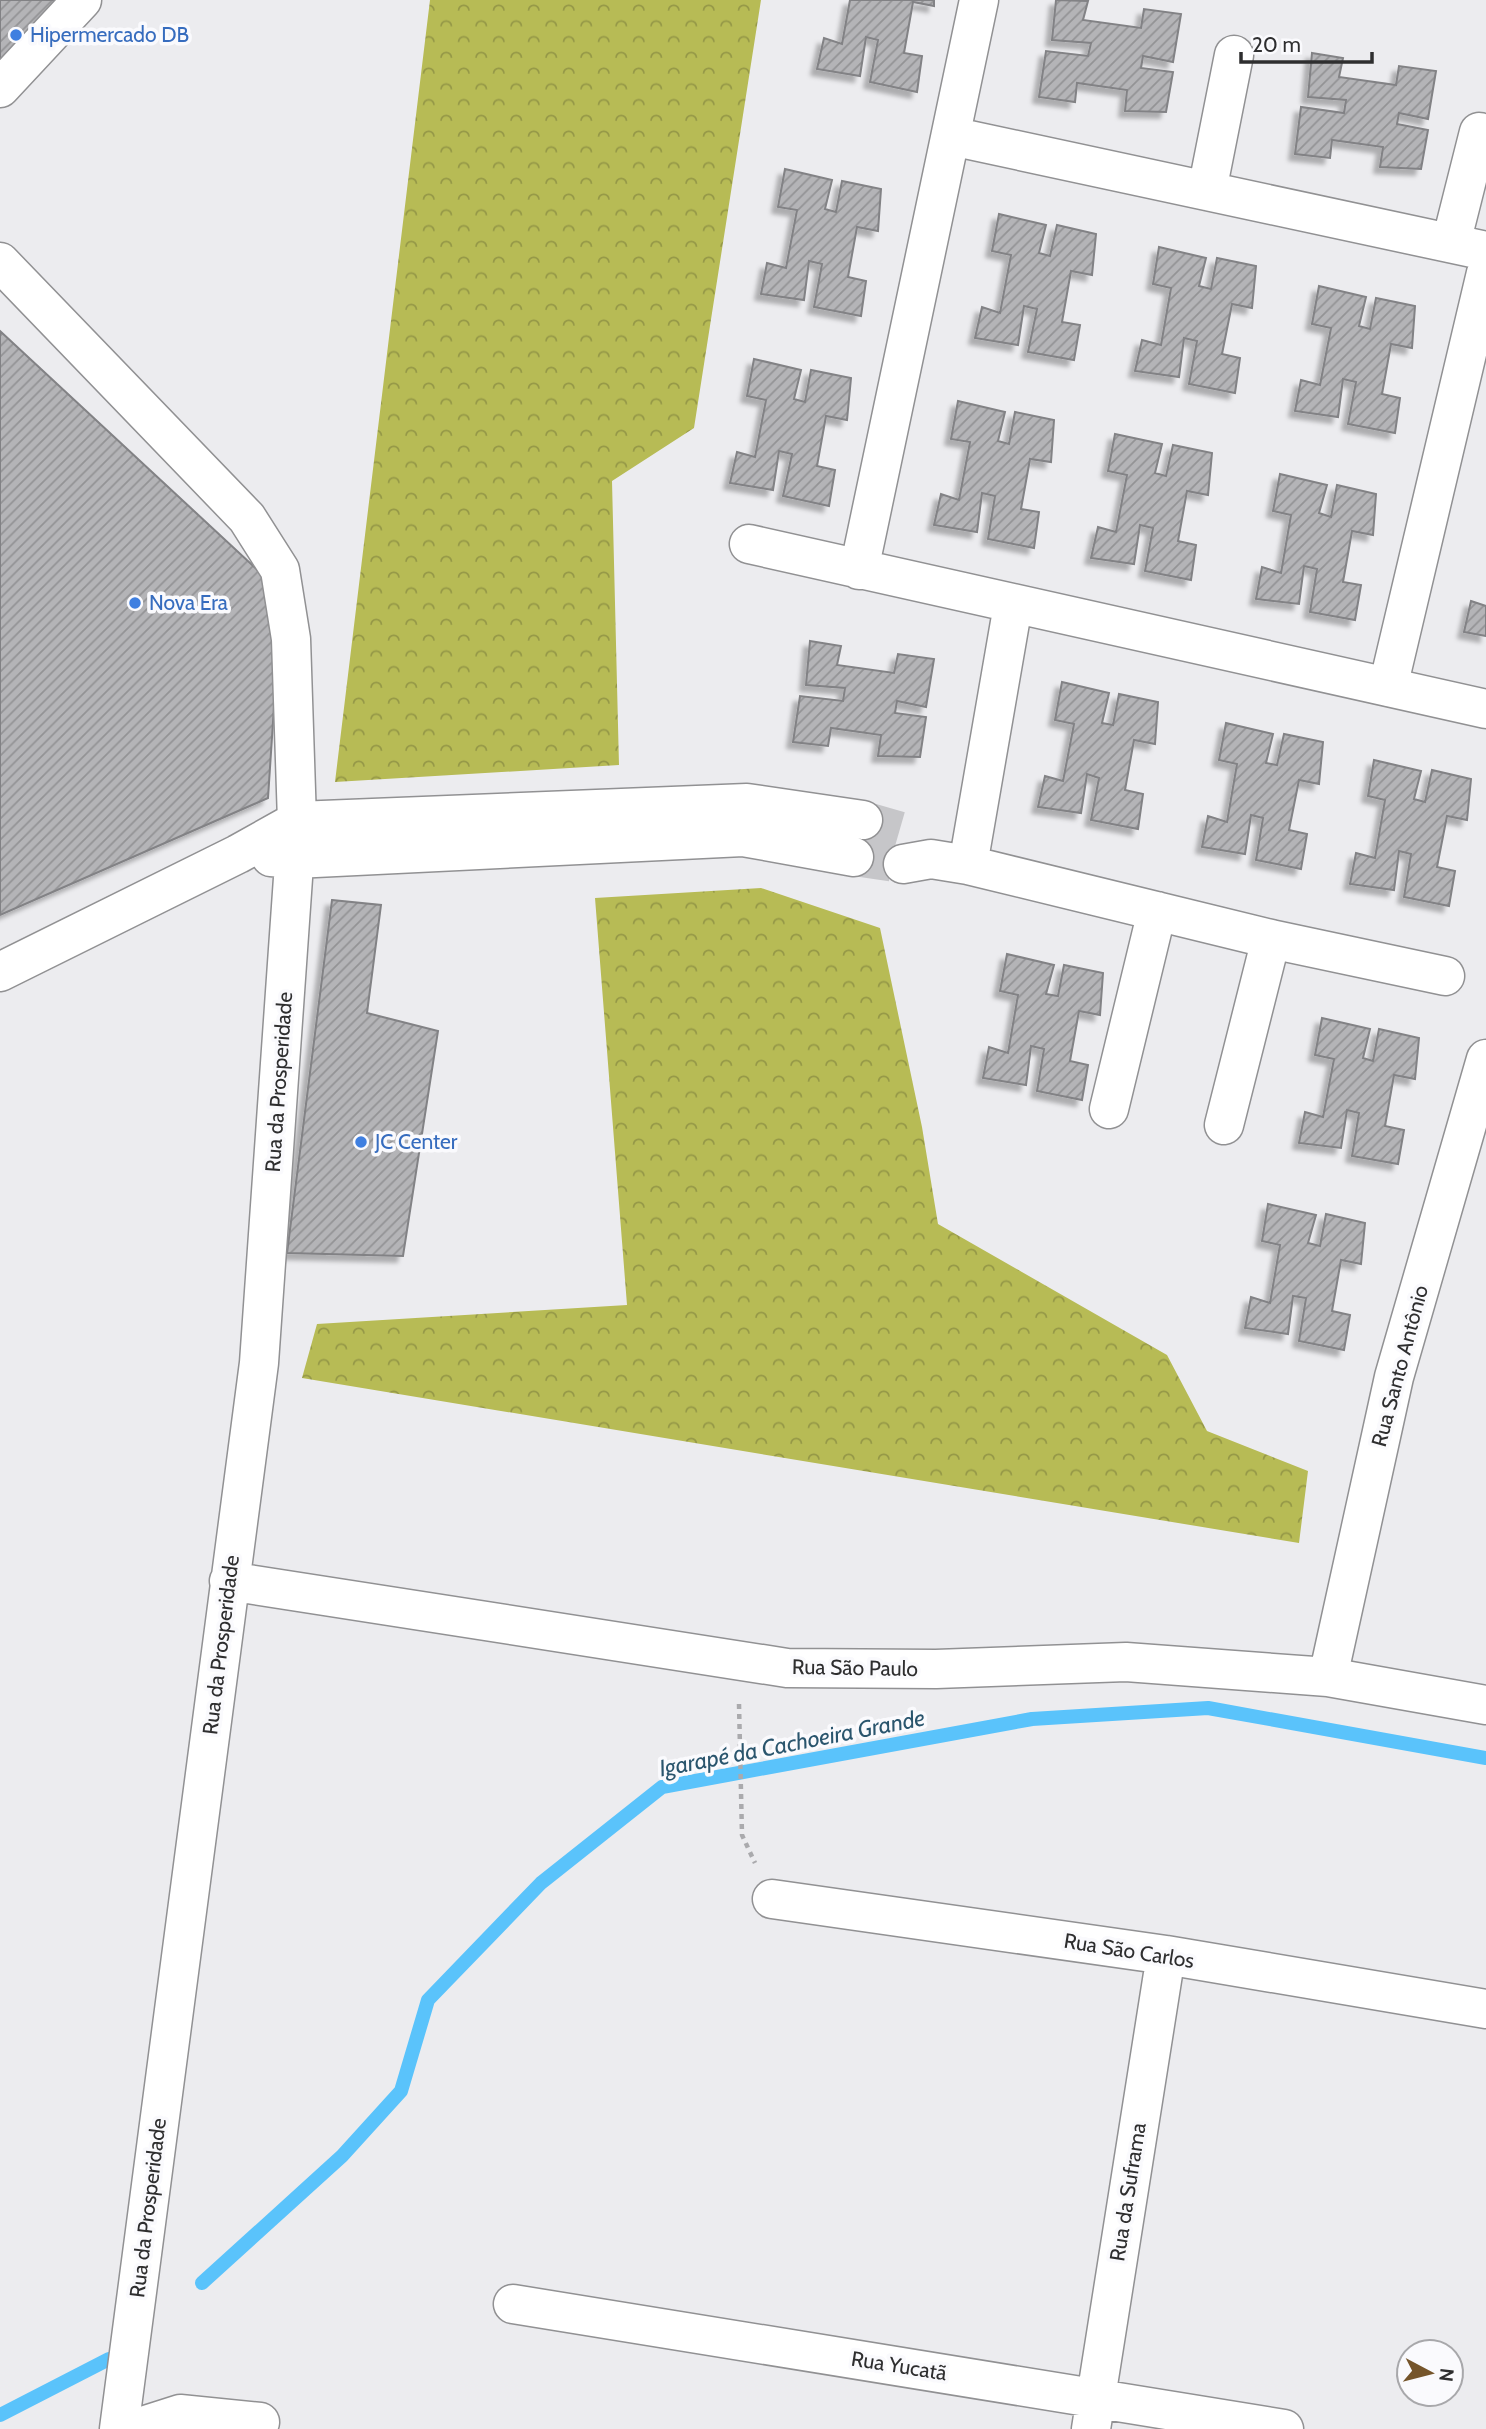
<svg xmlns="http://www.w3.org/2000/svg" width="1486" height="2429" viewBox="0 0 1486 2429" font-family="Cabin,sans-serif">
<style>
.forest{fill:url(#forest-crowns)}
.lines{fill:none;stroke-linecap:round;stroke-linejoin:round}
.stream{stroke:#5ac3fb;stroke-width:14}
.building{fill:url(#building-hatch);stroke:#828285;stroke-width:2;filter:url(#shadow)}
.minor-tunnel{stroke:#c6c6c9;stroke-width:38;stroke-dasharray:38 19;stroke-linecap:butt}
.minor-casing{stroke:#919193;stroke-width:41}
.path{stroke:#aaaaad;stroke-width:4.5;stroke-dasharray:5 5;stroke-linecap:butt}
.minor{stroke:#fff;stroke-width:38}
.shop-dot{fill:#3f7fe0;stroke:#fafafd;stroke-width:2.5}
.labels{text-anchor:middle;stroke-width:7;stroke-linejoin:round;paint-order:stroke}
.shop-label{font-size:21px;fill:#366cbe;stroke:#fafafd;text-anchor:start}
.street-label{font-size:21px;fill:#2e2e2f;stroke:#fafafd}
.water-label{font-size:23px;font-style:italic;fill:#2a556d;stroke:#fafafd}
</style>
<defs>
<pattern id="forest-crowns" width="20" height="18" patternUnits="userSpaceOnUse" patternTransform="scale(1.75)"><rect width="20" height="18" fill="#b7bb55"/><path d="M2 6a3 3 0 1 1 6 0M12 15a3 3 0 1 1 6 0" fill="none" stroke="#959847"/></pattern>
<pattern id="building-hatch" width="6" height="6" patternUnits="userSpaceOnUse" patternTransform="scale(1.75)"><rect width="6" height="6" fill="#b4b4b7"/><path d="M-1 1l2-2M0 6l6-6M5 7l2-2" fill="none" stroke="#939395"/></pattern>
<filter id="shadow"><feDropShadow dx="-6" dy="6" stdDeviation="2" flood-color="#0004"/></filter>
</defs>
<rect width="100%" height="100%" fill="#ececef"/>
<path class="forest" d="M430,0h331l-67,428 -82,53 7,284 -284,17z
M761,888l119,40 42,199 16,97 229,131 40,76 101,40 -9,72 -997,-165 15,-54 310,-19 -32,-407z"/>
<g class="lines">
<path class="stream" d="M202,2283l140,-127 59,-65 27,-91 113,-117 121,-96 370,-68 176,-11 278,50
M0,2415l109,-56"/>
</g>
<path class="building" d="M0,0h63l-63,70z
M850,0h84v6l-21,-4 -9,51 18,3 -5,36 -47,-10 8,-42 -12,-3 -6,39 -43,-7 7,-31 18,6z
M1056,0l32,1 -5,19 58,8 3,-19 37,5 -8,48 -30,-6 -2,12 32,4 -7,40 -41,-1 2,-21 -50,-7 -2,19 -36,-5 7,-46 42,5 3,-13 -39,-3z
M1312,53l31,5 -4,19 57,8 3,-19 37,5 -8,48 -29,-6 -2,11 31,6 -7,39 -41,-2 3,-20 -51,-7 -2,18 -35,-4 6,-47 43,6 2,-13 -38,-3z
M785,169l47,11 -7,29 11,3 6,-31 39,8 -3,42 -21,-4 -9,50 18,4 -5,35 -47,-9 8,-43 -13,-3 -5,39 -43,-6 6,-31 19,5 11,-58 -19,-3z
M999,214l47,11 -7,28 11,3 7,-31 39,9 -4,41 -21,-4 -9,51 18,3 -6,35 -46,-8 9,-43 -13,-3 -6,39 -43,-7 7,-31 18,6 11,-58 -19,-4z
M1159,247l47,11 -7,28 12,3 6,-31 39,8 -4,42 -20,-4 -10,50 18,4 -5,35 -46,-9 8,-43 -13,-3 -5,39 -44,-6 7,-31 19,5 10,-57 -18,-4z
M1319,286l47,11 -7,29 11,3 6,-31 39,8 -3,42 -21,-4 -9,50 18,4 -5,35 -47,-9 8,-42 -13,-3 -5,38 -43,-6 6,-31 19,5 11,-57 -19,-4z
M0,331l263,244 16,56 -11,167 -268,117z
M754,359l47,11 -7,29 11,3 6,-32 40,8 -4,42 -21,-4 -9,50 18,4 -6,36 -46,-10 9,-42 -13,-3 -6,39 -43,-7 7,-31 18,5 11,-57 -19,-4z
M958,401l47,11 -7,29 11,3 6,-32 39,8 -3,42 -21,-3 -9,50 18,3 -5,36 -46,-9 7,-43 -13,-3 -5,39 -43,-7 7,-31 18,6 11,-58 -19,-3z
M1115,434l47,10 -7,29 11,3 7,-31 39,8 -4,42 -21,-4 -9,50 18,4 -5,35 -46,-9 8,-43 -13,-3 -6,39 -43,-6 7,-31 18,5 11,-57 -19,-4z
M1280,474l47,11 -8,28 12,4 6,-32 39,9 -3,41 -21,-4 -9,51 18,3 -6,35 -45,-8 7,-43 -13,-3 -5,38 -43,-5 6,-32 19,6 10,-58 -18,-4z
M1471,601l15,5v30l-22,-4z
M810,641l31,5 -4,19 57,8 4,-19 36,5 -8,48 -29,-6 -2,12 31,4 -6,40 -42,-1 3,-21 -50,-7 -3,18 -35,-4 7,-46 43,5 2,-13 -39,-3z
M1062,682l47,11 -7,30 11,2 6,-31 39,8 -3,42 -21,-4 -9,50 18,4 -5,35 -47,-9 8,-42 -12,-4 -6,39 -43,-6 7,-31 18,5 11,-57 -19,-4z
M1226,723l47,11 -7,29 11,2 7,-31 39,8 -4,42 -20,-4 -10,50 18,4 -6,35 -45,-9 7,-42 -12,-3 -6,39 -43,-7 6,-31 19,6 10,-58 -18,-4z
M1374,760l47,11 -7,28 11,3 7,-32 39,9 -4,41 -20,-4 -10,51 18,4 -6,35 -45,-9 7,-43 -12,-3 -5,39 -44,-6 6,-31 19,5 10,-58 -17,-4z
M332,900l49,5 -14,108 71,18 -35,225 -116,-3z
M1007,954l47,11 -8,29 12,2 6,-31 39,8 -3,42 -21,-4 -9,50 18,4 -6,35 -45,-9 7,-42 -13,-3 -5,39 -43,-7 6,-31 19,6 10,-58 -18,-4z
M1322,1018l48,11 -7,29 10,3 6,-32 40,9 -4,41 -21,-4 -9,51 19,4 -6,34 -46,-8 7,-43 -12,-3 -6,38 -42,-5 6,-31 18,5 11,-58 -19,-4z
M1268,1204l48,11 -8,28 12,3 6,-32 39,9 -4,41 -20,-4 -9,51 18,4 -6,35 -45,-9 7,-43 -13,-2 -5,38 -43,-6 6,-31 19,6 10,-58 -18,-4z"/>
<g class="lines">
<path class="minor-tunnel" d="M863,820l45,13
M854,857l49,7"/>
<defs>
<path id="minor" d="M0,88l82,-88
M951,136l535,115
M1207,191l27,-136
M1451,243l28,-111
M0,262l247,256 33,52 11,69 6,182 -38,542 -140,1066
M749,544l737,165
M859,570l120,-570
M1388,687l98,-414
M271,857l24,2 448,-22 111,20
M903,864l28,-5 37,6 303,74 174,37
M968,865l45,-260
M0,972l238,-118 59,-33 450,-18 116,17
M1109,1109l48,-198
M1224,1125l47,-186
M229,1581l558,87 149,1 190,-7 202,15 158,28
M1328,1677l66,-300 92,-318
M772,1899l394,56 320,54
M513,2304l771,125
M133,2429l47,-15 80,8
M1091,2429l75,-474"/>
</defs>
<use href="#minor" class="minor-casing"/>
<path class="path" d="M739,1704l3,131 13,28"/>
<use href="#minor" class="minor"/>
</g>
<g class="shop-dot">
<circle cx="16" cy="35" r="7"/>
<circle cx="135" cy="603" r="7"/>
<circle cx="361" cy="1142" r="7"/>
</g>
<g class="labels">
<g class="shop-label">
<text x="30" y="42">Hipermercado DB</text>
<text x="149" y="610">Nova Era</text>
<text x="375" y="1149">JC Center</text>
</g>
<g class="street-label">
<text transform="translate(279 1082) rotate(-86)" y="7">Rua da Prosperidade</text>
<text transform="translate(1400 1366) rotate(-75)" y="7">Rua Santo Antônio</text>
<text transform="translate(221 1645) rotate(-83)" y="7">Rua da Prosperidade</text>
<text transform="translate(855 1668) rotate(1)" y="7">Rua São Paulo</text>
<text transform="translate(1129 1951) rotate(9)" y="7">Rua São Carlos</text>
<text transform="translate(1128 2192) rotate(-81)" y="7">Rua da Suframa</text>
<text transform="translate(148 2208) rotate(-83)" y="7">Rua da Prosperidade</text>
<text transform="translate(899 2366) rotate(9)" y="7">Rua Yucatã</text>
</g>
<g class="water-label">
<text transform="translate(792 1743) rotate(-11)" y="8">Igarapé da Cachoeira Grande</text>
</g>
</g>
<g transform="translate(1430 2373) rotate(97)"><circle r="33" fill="#fafafd" stroke="#a8a8ab" stroke-width="2"/>
<path d="M0-5L12 26L0 18L-12 26Z" fill="#75552b"/>
<text y="-10" font-size="19" font-weight="bold" text-anchor="middle" fill="#2e2e2f">N</text>
</g>
<path d="M1241 52v10h131v-10" fill="none" stroke="#2e2e2f" stroke-width="3.5"/>
<text x="1252" y="52" font-size="21" fill="#2e2e2f" stroke="#fafafd" stroke-width="5" paint-order="stroke">20 m</text>
</svg>
